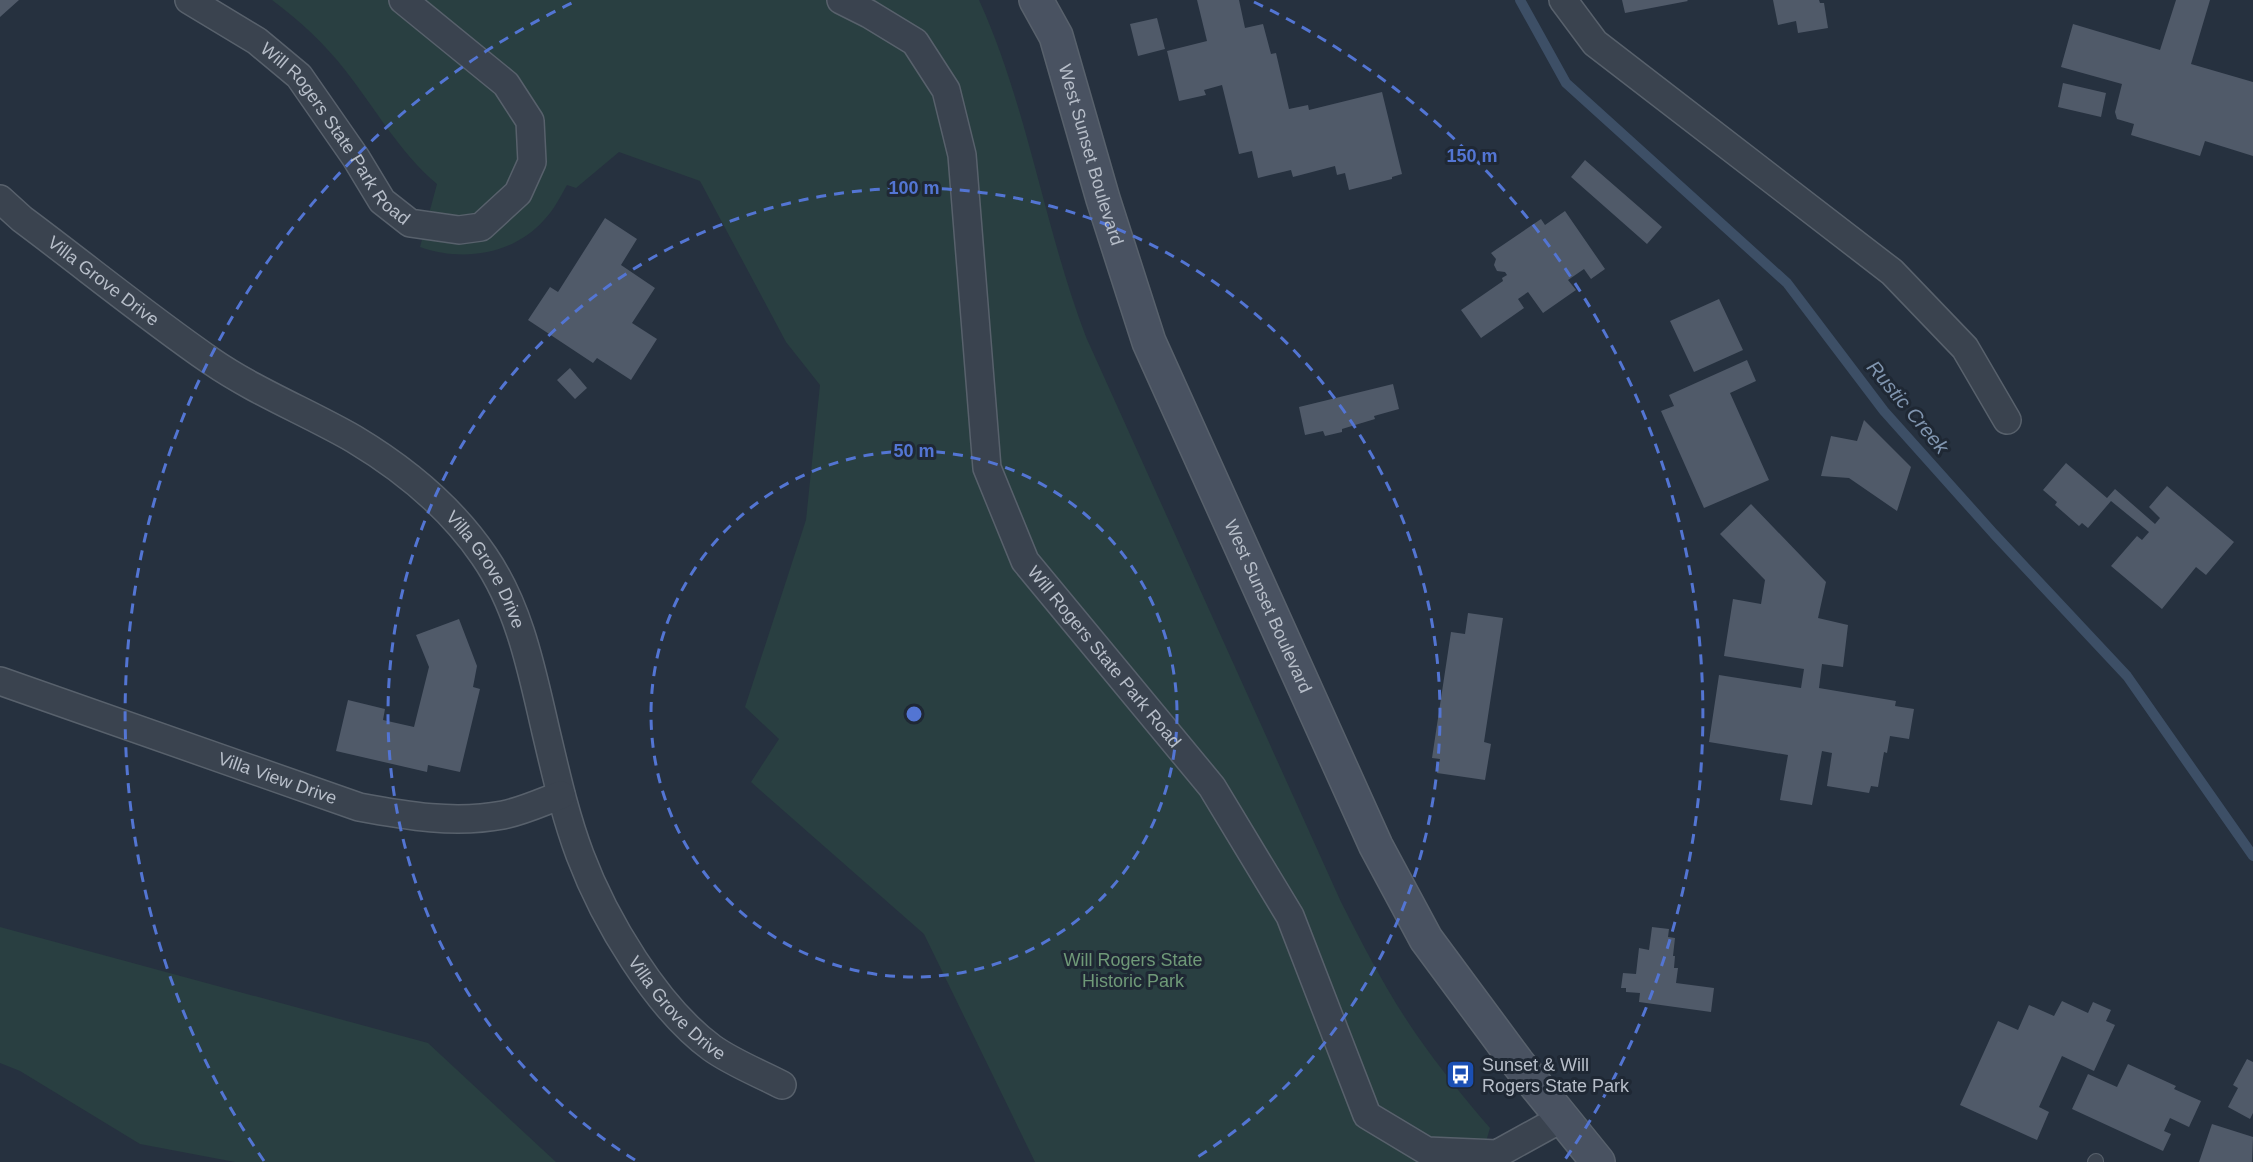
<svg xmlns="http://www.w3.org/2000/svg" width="2253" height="1162" viewBox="0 0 2253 1162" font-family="Helvetica,sans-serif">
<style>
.green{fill:#293f41}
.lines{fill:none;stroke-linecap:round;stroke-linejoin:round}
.stream{stroke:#3d4f66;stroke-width:10}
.building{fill:#505a69}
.service-casing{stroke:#58616c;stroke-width:16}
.minor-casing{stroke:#58616c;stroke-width:30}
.secondary-casing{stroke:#58616c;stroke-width:36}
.service{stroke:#3a434f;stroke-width:14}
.minor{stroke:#3a434f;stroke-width:27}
.secondary{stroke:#495261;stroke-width:33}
.ring{fill:none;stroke:#5375d3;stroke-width:3;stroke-dasharray:10 8}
.labels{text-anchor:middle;stroke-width:6;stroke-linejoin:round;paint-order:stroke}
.street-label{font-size:18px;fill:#b7bec9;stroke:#1f2834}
.park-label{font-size:18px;fill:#6f9978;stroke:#1f2834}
.poi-label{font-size:18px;fill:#b7bec9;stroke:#1f2834;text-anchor:start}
.water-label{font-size:20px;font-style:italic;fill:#8095af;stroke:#1f2834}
.centre{fill:#5375d3;stroke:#1f2834;stroke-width:3}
.ring-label{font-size:18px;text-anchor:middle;font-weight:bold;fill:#5375d3;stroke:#1f2834;stroke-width:6;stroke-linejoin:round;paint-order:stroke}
</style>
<rect width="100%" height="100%" fill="#26313f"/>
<path class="green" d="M272,0h707c49,108 65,227 107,337l255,565c23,45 46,90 75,132 23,33 48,64 74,94l-10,34h-445l-111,-228 -173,-152 28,-43 -34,-32 61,-187 14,-135 -34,-43 -86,-161 -81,-29 -43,36 -9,-3c-7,12 -13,25 -23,35 -31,35 -82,42 -124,27l17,-63c-37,-31 -62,-76 -92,-114 -21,-27 -45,-49 -73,-70z
M0,927l428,116 128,119h-321l-95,-18 -120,-73 -20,-8z"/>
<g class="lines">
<path class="stream" d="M1520,0l46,83 221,200 97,128 110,123 133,142 126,180"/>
</g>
<path class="building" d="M0,0h19l-19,17z
M1197,0h42l6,28 18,-4 8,30 5,-1 13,56 19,-4 1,5 73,-18 20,82 -10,3v2l-43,11 -4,-17 -8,2 -2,-9 -42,11 -2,-7 -33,8 -6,-27 -13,3 -17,-69 -18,5 2,5 -27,6 -12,-50 40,-10z
M1622,0h65l1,1 -63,12z
M1773,0h46l1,3h4l4,25 -30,5 -2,-12 -18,4z
M2176,0h34l-19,64 62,18v74l-48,-15 -5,15 -69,-21 3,-11 -17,-5 -2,-7 7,-28 -61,-17 12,-43 87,26z
M1157,18l8,31 -27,7 -8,-32z
M2063,83l43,10 -5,24 -43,-10z
M1585,160l77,67 -15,17 -76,-67z
M1565,211l40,58 -14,10 -7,-10 -16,11 8,10 -33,23 -15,-21 -10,7 6,9 -43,30 -20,-28 42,-29 -1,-3 5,-3 -2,-3 -8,-1 -3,-6 2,-6 -5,-6 50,-34 4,6z
M605,218l32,21 -16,26 34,23 -23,35 25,16 -26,41 -34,-22 -4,5 -65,-43 22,-33 8,5z
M1719,299l24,51 -49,22 -24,-51z
M1747,360l9,21 -26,12 39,87 -65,28 -43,-97 13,-5 -5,-11z
M570,368l17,20 -12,11 -18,-19z
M1393,384l6,25 -25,7 1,3 -33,10v3l-17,4 -2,-5 -18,4 -6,-28z
M1864,420l47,47 -14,44 -48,-33 -28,-2 10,-40 26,5z
M2066,463l41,35 8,-9 40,35 5,-6 -11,-11 18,-21 67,56 -28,33 -10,-8 -34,42 -51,-43 26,-30 5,4 7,-8 -38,-31 -23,27 -6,-5 -3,3 -24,-21 2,-3 -14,-12z
M1751,504l75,78 -8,36 30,7 -5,42 -21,-3 -3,24 77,13 -1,5 19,3 -5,30 -19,-3 -3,17 -3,-1 -6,35 -7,-1 -2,7 -42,-7 5,-33 -10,-2 -10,54 -32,-5 8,-45 -79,-13 10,-67 82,13 3,-19 -80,-13 9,-57 28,5 4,-24 -45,-46z
M1468,613l35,5 -19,124 7,2 -6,36 -48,-7 3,-14 -8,-1 19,-126 14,2z
M459,619l18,47 -4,21 7,2 -20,83 -32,-7 -1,7 -91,-21 12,-51 37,9 -2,11 31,7 15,-60 -13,-32z
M1652,927l17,2 -1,8 7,1 -2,18h2l-1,12h4l-2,15 38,5 -3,24 -72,-10 1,-9 -14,-1v-4h-5l2,-15 13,1 3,-26 10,2z
M2062,1001l26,12 5,-11 18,8 -5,11 9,4 -21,46 -32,-15 -23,51 10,5 -12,28 -77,-35 38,-84 20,9 11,-25 25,11z
M2247,1059l6,3v51l-3,6 -22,-12 10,-19 -5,-3z
M2128,1064l48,22 -2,3 27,12 -12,26 -19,-9 -6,13 7,3 -8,17 -91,-42 16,-35 29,13z
M2212,1124l41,13 -1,25h-53z"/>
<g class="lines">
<defs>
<path id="service" d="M2095,1162l1,-1"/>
<g id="minor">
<path id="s1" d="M189,0l68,41 42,35 57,82 26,43 28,22 49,7 22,-3 37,-34 14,-31 -2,-41 -24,-37 -103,-84"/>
<path id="s2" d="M841,0l28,14 46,28 31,48 16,65 25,313 38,93 187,226 78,129 77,199 60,36 70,3 67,-37"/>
<path d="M1563,0l32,43 297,229 73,76 42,72"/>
<path id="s3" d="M0,199l22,20c63,47 124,97 189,142 45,31 96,51 143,78 50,30 98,70 130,117 36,52 48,116 62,176 10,42 19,83 34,123 24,64 76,152 132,193 21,15 47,25 70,37"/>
<path id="s4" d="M0,681l359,126c48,9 96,17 144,8 20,-4 39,-13 58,-20"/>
</g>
<g id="secondary">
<path id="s5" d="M1036,0l20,36 47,163 46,143 227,504 50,93 91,123 81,100"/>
</g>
</defs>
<use href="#service" class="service-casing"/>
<use href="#minor" class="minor-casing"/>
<use href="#secondary" class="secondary-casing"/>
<use href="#service" class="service"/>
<use href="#minor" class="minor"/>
<use href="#secondary" class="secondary"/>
</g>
<g class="ring">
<circle cx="914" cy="714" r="263"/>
<path d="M635 1160A526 526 0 1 1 1193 1160"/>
<path d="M264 1161A789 789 0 0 1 574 2M1254 2A789 789 0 0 1 1564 1161"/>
</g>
<defs>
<symbol id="bus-square" viewBox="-11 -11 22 22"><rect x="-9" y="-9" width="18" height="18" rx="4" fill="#1a4fb4" stroke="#1f2834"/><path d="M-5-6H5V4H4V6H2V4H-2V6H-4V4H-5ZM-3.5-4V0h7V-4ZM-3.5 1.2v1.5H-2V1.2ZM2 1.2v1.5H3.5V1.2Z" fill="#fff"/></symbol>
</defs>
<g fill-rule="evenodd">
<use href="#bus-square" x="1444" y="1058" width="33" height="33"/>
</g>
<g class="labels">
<g class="street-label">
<text dy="6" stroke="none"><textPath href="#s1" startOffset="202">Will Rogers State Park Road</textPath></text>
<text dy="6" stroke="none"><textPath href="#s5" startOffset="165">West Sunset Boulevard</textPath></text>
<text dy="6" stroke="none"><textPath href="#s3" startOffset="132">Villa Grove Drive</textPath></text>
<text dy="6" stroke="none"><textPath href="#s3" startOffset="618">Villa Grove Drive</textPath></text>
<text dy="6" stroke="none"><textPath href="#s5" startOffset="651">West Sunset Boulevard</textPath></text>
<text dy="6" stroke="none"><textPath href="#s2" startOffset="748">Will Rogers State Park Road</textPath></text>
<text dy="6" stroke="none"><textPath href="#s4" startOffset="294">Villa View Drive</textPath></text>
<text dy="6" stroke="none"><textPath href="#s3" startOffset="1104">Villa Grove Drive</textPath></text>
</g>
<g class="park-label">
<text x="1133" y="966">Will Rogers State<tspan x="1133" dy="21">Historic Park</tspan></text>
</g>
<g class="poi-label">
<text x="1482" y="1071">Sunset &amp; Will<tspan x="1482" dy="21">Rogers State Park</tspan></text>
</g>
<g class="water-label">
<text transform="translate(1908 407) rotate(50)" y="7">Rustic Creek</text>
</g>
</g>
<circle cx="914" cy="714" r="9" class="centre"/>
<g class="ring-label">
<text x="1472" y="162">150 m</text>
<text x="914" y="194">100 m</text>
<text x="914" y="457">50 m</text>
</g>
</svg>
